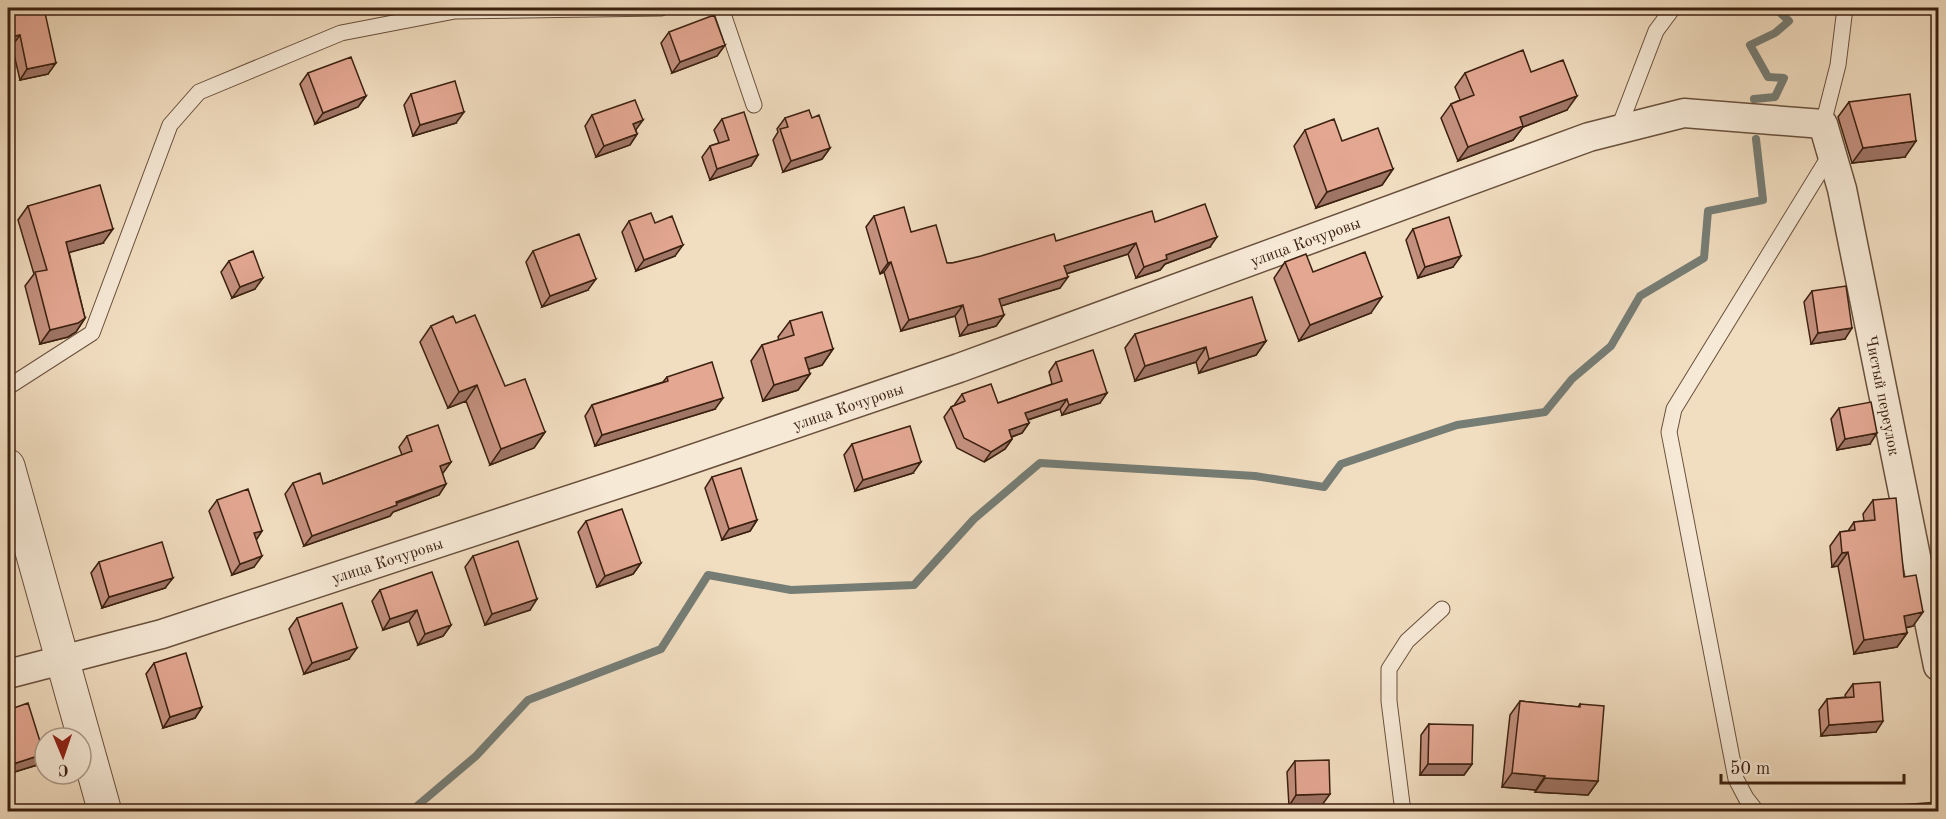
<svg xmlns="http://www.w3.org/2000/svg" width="1946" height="819" viewBox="0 0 1946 819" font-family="'Old Standard TT',serif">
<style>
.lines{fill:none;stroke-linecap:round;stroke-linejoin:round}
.stream{stroke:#767d75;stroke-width:8}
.service-casing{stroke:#69503c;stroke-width:17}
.minor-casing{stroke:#69503c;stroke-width:31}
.tertiary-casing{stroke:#69503c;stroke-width:35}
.service{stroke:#f6e9d6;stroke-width:15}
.minor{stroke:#f6e9d6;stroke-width:28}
.tertiary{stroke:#f6e9d6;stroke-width:33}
.wall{fill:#c3907e;stroke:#3c2110;stroke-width:1.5}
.shaded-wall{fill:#9f7566;stroke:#3c2110;stroke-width:1.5}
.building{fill:#e3a792;stroke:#3c2110;stroke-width:1.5}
.labels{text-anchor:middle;stroke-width:4.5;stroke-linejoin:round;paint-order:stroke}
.street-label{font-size:16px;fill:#3c2110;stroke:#f6e9d6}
</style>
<rect width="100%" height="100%" fill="#f1ddc0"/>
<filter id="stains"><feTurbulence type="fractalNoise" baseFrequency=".00333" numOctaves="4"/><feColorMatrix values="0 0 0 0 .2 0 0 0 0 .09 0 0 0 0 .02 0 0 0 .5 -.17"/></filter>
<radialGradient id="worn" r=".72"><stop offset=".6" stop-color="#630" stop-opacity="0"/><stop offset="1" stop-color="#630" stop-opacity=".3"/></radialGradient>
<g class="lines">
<path class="stream" d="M1754,99l21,-2 9,-19 -16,-1 -18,-32 25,-12 14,-12 -14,-13
M410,812l66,-56 52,-56 133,-51 47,-74 83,15 123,-5 60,-66 66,-56 215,13 69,11 17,-23 116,-39 88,-13 27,-33 39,-33 29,-50 64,-38 4,-47 55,-11 -7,-61"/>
<defs>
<path id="service" d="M721,8l33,97
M1823,124l15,-59 7,-57
M1618,130l38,-99 17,-23
M8,387l84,-54 78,-208 29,-33 142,-59 114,-22 206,-3
M1403,812l-14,-111v-32l18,-28 35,-32
M1757,812l-11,-14 -10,-19 -67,-347 5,-23 156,-254"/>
<g id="minor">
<path id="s1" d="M8,674l154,-40 495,-163 302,-103 630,-231 95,-24 139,11 19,65 96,477"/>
</g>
<path id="tertiary" d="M8,466l97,346"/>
</defs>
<use href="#service" class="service-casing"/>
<use href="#minor" class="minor-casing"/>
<use href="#tertiary" class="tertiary-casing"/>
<use href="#service" class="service"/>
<use href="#minor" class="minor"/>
<use href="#tertiary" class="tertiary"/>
</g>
<path class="wall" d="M8,8l40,66 -28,6 -8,-34 -4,1z
M669,32l56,13 -8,11 -45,17 -11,-30z
M1531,72l36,38 -44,17 -10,13 -55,21 -17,-43 10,-14 9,-4 -5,-13 10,-14z
M308,73l58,23 -8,11 -43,17 -15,-40z
M411,94l45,29 -43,13 -9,-31z
M1849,102l56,55 -53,6 -14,-46z
M592,115l44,15 1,4 -7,11 -34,12 -11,-31z
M785,118h27l18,30 -8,11 -39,13 -10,-32 5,-8 -1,-3z
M722,119l36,36 -7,11 -41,14 -8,-23 8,-11 9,-3 -5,-13z
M1305,130l37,11 51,28 -11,16 -66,23 -22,-62z
M28,206l75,37 -34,9 16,66 -9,14 -8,5 -28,7 -15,-58 9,-12 -16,-54z
M874,216l37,16 36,31h5l203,-41 55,25 -45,17 -5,6 -24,8 -8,-24 -62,20 -6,14 -59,18 3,9 -8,11 -36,10 -5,-20 -54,15 -17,-59 -4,2 -14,-47z
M629,221l26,2 20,33 -39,15 -14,-39z
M1413,229l40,38 -35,11 -12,-38z
M533,251l55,39 -46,17 -16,-45z
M229,261l26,28 -23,9 -11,-26z
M1285,262l28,10 58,41 -72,28 -25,-63z
M1812,291l33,48 -34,5 -7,-42z
M790,321l43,28 -11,16 -14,4 2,5 -12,16 -35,11 -12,-40 11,-16 17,-5 -1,-3z
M456,323l49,63 40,46 -11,16 -44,17 -24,-64 -18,7 -28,-66 11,-16z
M1135,334l131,7 -10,14 -57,18 -3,-11 -61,19 -10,-33z
M1056,362l44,41 -38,12 -2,-6 -32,11 1,3 -7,10 -10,4v2l-7,10 -21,13 -27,-14 -13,-31 7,-10 4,-2v-1l7,-10 36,9 54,-19 -3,-12z
M667,377l48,32 -120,37 -10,-30 7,-11 71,-23z
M1839,408l31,36 -33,6 -6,-31z
M407,436l44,26 -9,11 4,11 -7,11 -46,17 -3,4 -86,30 -19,-52 8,-11 30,1 79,-29 -3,-8z
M852,444l61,29 -58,18 -11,-36z
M712,477l45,43 -7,11 -28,9 -17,-52z
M217,500l45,31 -6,8 -2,28 -22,8 -23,-64z
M1873,500l31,77 9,49 -7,2 1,5 -10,14 -43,7 -16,-88 -6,1 -2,-21 10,-14 8,-1 6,-9 10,-1 -1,-7z
M586,521l55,42 -8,11 -36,13 -19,-55z
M473,556l57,54 -45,15 -20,-58z
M99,562l66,26 -63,20 -11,-35z
M380,590l71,35 -8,11 -25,9 -9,-24 -26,9 -11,-29z
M297,618l52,41 -45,15 -15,-45z
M154,663l48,44 -7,11 -32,10 -17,-54z
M1853,684l23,48 -55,4 -2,-26 8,-11 19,-2 -1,-2z
M1520,701l58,6 2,-3 18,77 -10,14 -53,-3 1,-2 -34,-3 8,-72z
M8,710l29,55 -29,9z
M1429,724l43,40 -8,11h-44l1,-40z
M1295,761l27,44 -33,1 -2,-34z
M1900,805l38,7h-42z"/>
<path class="shaded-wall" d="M20,35l-8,11 -4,1v-6l2,-4z
M725,45l-8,11 -45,17 8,-11z
M56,63l-8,11 -28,6 7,-11z
M366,96l-8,11 -43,17 8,-11z
M1577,96l-10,14 -44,17 -10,13 -55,21 10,-14 52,-30z
M464,112l-8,11 -43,13 7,-11z
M643,120l-8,11 -2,-7z
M637,134l-7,11 -34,12 8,-11z
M1916,141l-11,16 -53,6 11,-15z
M830,148l-8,11 -39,13 8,-11z
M758,155l-7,11 -41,14 7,-11z
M1393,169l-11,16 -66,23 11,-16z
M113,229l-10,14 -46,13 9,-14z
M1217,237l-7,10 -45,17 -5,6 -24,8 8,-11 22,-12z
M1136,243l-8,11 -72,23 8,-11z
M683,245l-8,11 -39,15 8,-11z
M1461,256l-8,11 -35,11 7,-11z
M891,262l-7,10 -4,2 8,-11z
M1068,277l-8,11 -69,21 8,-10z
M263,278l-8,11 -23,9 8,-11z
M596,279l-8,11 -46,17 8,-11z
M1382,297l-11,16 -72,28 11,-16z
M963,305l-8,11 -54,15 8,-11z
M1004,315l-8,11 -36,10 8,-11z
M85,318l-9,14 -8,5 -28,7 10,-14z
M1852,328l-7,11 -34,5 7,-11z
M1266,341l-10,14 -57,18 10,-14z
M1206,347l-10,15 -61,19 10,-15z
M833,349l-11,16 -29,9 12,-16z
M810,374l-12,16 -35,11 11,-16z
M477,385l-11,16 -18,7 11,-16z
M1107,393l-7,10 -38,12 7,-10z
M723,398l-8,11 -120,37 7,-11z
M1067,399l-7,10 -42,14 7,-10z
M1029,423l-7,10 -20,7 7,-10z
M545,432l-11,16 -44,17 11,-16z
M1877,433l-7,11 -33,6 8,-11z
M1012,439l-7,10 -21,13 7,-10z
M451,462l-8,11 -11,4 8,-11z
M921,462l-8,11 -58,18 8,-11z
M446,484l-7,11 -46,17 -3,4 -86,30 8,-10z
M757,520l-7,11 -28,9 7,-11z
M262,531l-7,11 -1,-9z
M1848,552l-10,14 -6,1 10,-14z
M262,556l-8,11 -22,8 8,-11z
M641,563l-8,11 -36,13 8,-11z
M173,578l-8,10 -63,20 7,-11z
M537,599l-7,11 -45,15 7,-11z
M417,610l-8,11 -26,9 7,-11z
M1923,612l-10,14 -19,4 10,-14z
M451,625l-8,11 -25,9 7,-11z
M1907,633l-10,14 -43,7 10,-14z
M357,648l-8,11 -45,15 8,-11z
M202,707l-7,11 -32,10 7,-11z
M1883,721l-7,11 -55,4 8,-11z
M44,754l-7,11 -29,9v-2l5,-8z
M1428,764h44l-8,11h-44z
M1512,773l33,3 -9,14 -34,-3z
M1545,778l53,3 -10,14 -53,-3z
M1330,794l-8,11 -33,1 7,-11z"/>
<path class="building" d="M8,8h18l1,2 17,-2 12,55 -29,6 -7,-34 -10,2 -2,-13z
M714,15l11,30 -45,17 -11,-30z
M1523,50l8,22 32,-12 14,36 -57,21 3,9 -55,21 -17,-43 23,-9 -9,-22z
M351,57l15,39 -43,17 -15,-40z
M455,81l9,31 -44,13 -9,-31z
M1910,94l6,47 -53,7 -14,-46z
M635,100l8,20 -10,4 4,10 -33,12 -12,-31z
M809,110l3,8 7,-3 11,33 -39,13 -11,-32 8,-2 -3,-9z
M744,112l14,43 -41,14 -7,-23 19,-6 -7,-21z
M1334,119l8,22 36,-13 15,41 -66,23 -22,-62z
M100,185l13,44 -47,13 19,76 -7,5 -28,7 -15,-58 12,-2 -19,-64z
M1205,204l12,33 -51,18 1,4 -23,8 -8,-24 -72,23 4,11 -69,22 5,16 -36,10 -5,-20 -54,15 -18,-58 -3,1 -14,-47 30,-9 7,25 25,-7 11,38h5l29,-7 73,-22 2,7 96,-30 3,11z
M651,213l4,10 17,-7 11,29 -39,15 -15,-39z
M1449,217l12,39 -36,11 -12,-38z
M579,234l17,45 -46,17 -17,-45z
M253,251l10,27 -23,9 -11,-26z
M1365,252l17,45 -72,28 -25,-63 21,-8 7,18z
M1846,286l6,42 -34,5 -6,-42z
M1252,297l14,44 -57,18 -3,-12 -61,19 -10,-32z
M822,312l11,37 -28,9 5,16 -36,11 -12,-40 32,-10 -4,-14z
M475,315l30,71 20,-7 20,53 -44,17 -24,-64 -18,7 -28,-66 22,-10 3,7z
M1093,350l14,43 -38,12 -2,-6 -42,14 4,10 -20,7 3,9 -21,13 -27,-14 -13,-31 14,-6 -3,-7 29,-10 7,19 64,-22 -6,-19z
M712,362l11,36 -121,37 -10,-30 76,-24 -1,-4z
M1871,402l6,31 -32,6 -6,-31z
M438,425l13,37 -11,4 6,18 -50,18 1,3 -85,31 -19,-53 27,-10 3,11 89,-33 -5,-15z
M910,426l11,36 -58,18 -11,-36z
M741,468l16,52 -28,9 -17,-52z
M248,489l14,42 -8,2 8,23 -22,8 -23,-64z
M1896,498l8,79 12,-2 7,37 -19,4 3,17 -43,7 -16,-88 -6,1 -2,-21 15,-2 -1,-8 21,-2 -2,-20z
M622,509l19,54 -36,13 -19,-55z
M518,541l19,58 -45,15 -19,-58z
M162,542l11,36 -64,19 -10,-35z
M432,572l19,53 -26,9 -8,-24 -27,9 -10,-29z
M342,603l15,45 -45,15 -15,-45z
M186,653l16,54 -32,10 -16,-54z
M1880,682l3,39 -54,4 -2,-26 27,-2 -1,-13z
M1520,701l60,6v-3l24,2 -6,75 -53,-3v-2l-33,-3z
M28,703l16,51 -31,10 -5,-17v-37z
M1429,724l44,1 -1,39h-44z
M1329,760l1,34 -34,1 -1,-34z
M1938,802v10h-37l-1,-7z"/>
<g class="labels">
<g class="street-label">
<text dy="6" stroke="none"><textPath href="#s1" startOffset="1368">улица Кочуровы</textPath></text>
<text dy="6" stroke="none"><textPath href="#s1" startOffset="2186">Чистый переулок</textPath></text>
<text dy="6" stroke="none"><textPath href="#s1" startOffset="882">улица Кочуровы</textPath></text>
<text dy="6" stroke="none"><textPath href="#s1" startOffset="396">улица Кочуровы</textPath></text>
</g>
</g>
<rect width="1946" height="819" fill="none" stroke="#f1ddc0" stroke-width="30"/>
<rect x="9" y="9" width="1928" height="801" fill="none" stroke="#3c2110" stroke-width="3"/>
<rect x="15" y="15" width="1916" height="789" fill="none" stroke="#3c2110" stroke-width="1.5"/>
<g transform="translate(63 756) rotate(178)"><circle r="28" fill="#f6e9d6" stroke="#ac9987" stroke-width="1.5"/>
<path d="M0-4.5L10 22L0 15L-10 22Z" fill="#8f2418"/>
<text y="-9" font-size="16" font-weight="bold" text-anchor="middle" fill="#3c2110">С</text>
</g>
<path d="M1721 774v9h183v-9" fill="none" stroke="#3c2110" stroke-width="3"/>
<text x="1730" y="774" font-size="18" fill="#3c2110" stroke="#f6e9d6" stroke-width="4.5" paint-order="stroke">50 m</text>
<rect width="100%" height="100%" filter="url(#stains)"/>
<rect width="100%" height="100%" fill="url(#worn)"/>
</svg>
